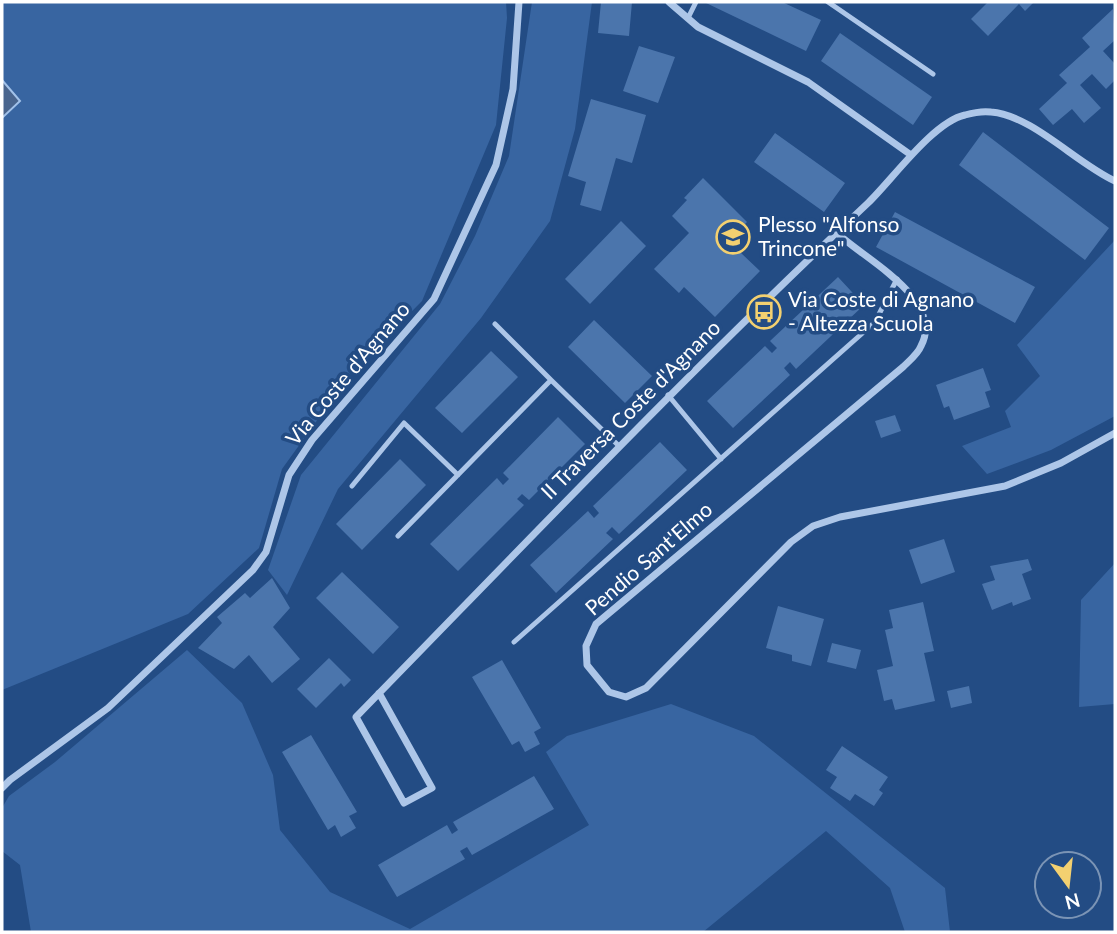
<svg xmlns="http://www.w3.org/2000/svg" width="1117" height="934" viewBox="0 0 1117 934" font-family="Lato,sans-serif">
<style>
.green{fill:#3865a1}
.water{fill:#49658e;stroke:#a1c1e9;stroke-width:2}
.building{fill:#4b75ac}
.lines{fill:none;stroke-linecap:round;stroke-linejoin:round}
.service{stroke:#adc6e8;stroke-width:5}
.minor{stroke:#adc6e8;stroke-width:7}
.labels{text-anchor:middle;stroke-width:7;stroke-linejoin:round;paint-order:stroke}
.poi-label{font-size:21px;fill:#fff;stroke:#234c84;text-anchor:start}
.street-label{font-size:21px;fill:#fff;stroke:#234c84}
</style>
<rect width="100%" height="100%" fill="#234c84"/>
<path class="green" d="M2,2h504l1,16 -11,107 -74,176 -70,71 -70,97 -23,79 -71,66 -186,76z
M532,2h60l-17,127 -25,92 -69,97 -143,171 -51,106 -19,-25 33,-95 139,-171 35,-68 34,-80z
M1115,240v176l-64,34 -64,24 -25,-28 49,-19 -6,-16 35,-35 -23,-31z
M1115,563v141l-36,3 2,-107z
M187,650l55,53 31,72 7,55 50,62 80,37 179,-104 -43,-73 21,-16 104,-32 83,32 191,152 5,44h-45l-15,-44 -64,-57 -123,101h-672l-11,-67 -18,-14v-43l7,-12 46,-34z"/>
<path class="water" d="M2,80l18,21 -18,17z"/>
<path class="building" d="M601,2h31l-3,34 -31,-3z
M704,2h78l39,18 -15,31z
M988,2h46l-9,9 -6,-7 -31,32 -17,-17z
M1113,9l2,31 -12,11 12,13v16l-9,9 -14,-15 -12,11 21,23 -17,15 -12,-14 -19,16 -14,-16 28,-26 -8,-8 31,-28 -8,-9z
M840,33l92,64 -19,28 -92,-64z
M639,46l36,11 -17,46 -35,-12z
M591,99l55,16 -14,48 -16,-5 -15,53 -21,-6 6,-23 -18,-6z
M983,132l126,96 -24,32 -126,-95z
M775,133l70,50 -21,29 -70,-50z
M703,178l44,44 -14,14 9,9 -1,8 19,18 -45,46 -31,-30 -5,6 -25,-24 35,-36 -17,-17 15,-16 -3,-2z
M895,212l140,75 -20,36 -139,-76z
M621,221l25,25 -56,58 -25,-25z
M838,277l26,28 -68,64 -6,-7 -6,6 6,7 -57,53 -26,-27 58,-55 7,7 5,-5 -7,-7z
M594,320l58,56 -27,27 -57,-56z
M491,351l27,26 -56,56 -27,-25z
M983,368l8,22 -6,2 5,15 -36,13 -5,-14 -5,2 -8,-23z
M895,415l6,16 -20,7 -6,-17z
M558,417l27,27 -56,56 -7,-6 -5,5 7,6 -66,66 -28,-27 67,-66 6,7 6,-6 -6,-6z
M660,442l27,28 -68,64 -7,-7 -6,6 7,6 -57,54 -26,-28 58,-54 6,7 5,-5 -6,-7z
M400,459l26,26 -64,65 -26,-26z
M944,539l11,33 -34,12 -12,-34z
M1028,559l4,11 -10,4 9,25 -18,7 -1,-4 -20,8 -10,-26 13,-4 -5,-14z
M342,572l57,55 -26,27 -57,-56z
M272,578l18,30 -17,19 27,32 -28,24 -23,-28 -15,14 -36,-21 24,-25 -5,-6 28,-24 5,5z
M923,602l11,49 -10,2 11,48 -40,9 -3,-11 -8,2 -7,-31 16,-4 -8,-36 8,-2 -4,-18z
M778,606l46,13 -13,47 -19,-5v-6l-26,-7z
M832,643l29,7 -5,19 -29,-7z
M329,658l22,22 -7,7 -3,-4 -25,25 -19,-19z
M502,660l39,68 -7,4 6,12 -15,8 -6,-11 -7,4 -40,-68z
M969,686l3,17 -21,5 -4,-17z
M311,735l46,77 -8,4 7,12 -15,9 -6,-12 -7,5 -46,-78z
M842,746l46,31 -9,13 4,3 -9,13 -19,-12 -5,7 -20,-13 7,-11 -11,-7z
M534,776l20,33 -82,46 -5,-8 -7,4 5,8 -68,38 -19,-32 69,-40 5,9 6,-4 -5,-8z"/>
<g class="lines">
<path class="service" d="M828,2l105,72
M688,18l8,-16
M495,324l56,56
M668,395l53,64
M352,486l52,-63 54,52
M398,536l153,-156 68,66
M514,642l361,-320 22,-43"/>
<path class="minor" d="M669,2l29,25 110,55 103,73
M836,232c26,26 110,67 85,114 -3,8 -12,15 -18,21l-307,257 -10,22 1,19 22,27 17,5 20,-9 145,-146 22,-16 27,-9 165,-31 56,-23 54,-30
M379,693l53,95 -28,15 -48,-86c169,-173 335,-348 512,-514 24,-23 65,-81 97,-88 7,-2 19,-4 26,-3 41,3 86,52 124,69
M2,788l8,-8 98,-72 145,-138 13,-18 23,-77 23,-35 122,-141 62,-134 17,-76 6,-87"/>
</g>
<defs>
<symbol id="school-ring" viewBox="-11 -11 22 22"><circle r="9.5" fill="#234c84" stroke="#f3d070" stroke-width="1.5"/><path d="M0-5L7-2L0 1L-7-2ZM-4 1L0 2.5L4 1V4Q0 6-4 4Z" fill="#f3d070"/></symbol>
<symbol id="bus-ring" viewBox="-11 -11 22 22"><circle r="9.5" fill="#234c84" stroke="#f3d070" stroke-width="1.5"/><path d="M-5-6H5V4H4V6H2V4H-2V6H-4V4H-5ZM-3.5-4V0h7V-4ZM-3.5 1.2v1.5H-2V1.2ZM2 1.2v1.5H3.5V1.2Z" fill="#f3d070"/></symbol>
</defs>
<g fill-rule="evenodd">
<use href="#school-ring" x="714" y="218" width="38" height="38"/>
<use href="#bus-ring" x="745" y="293" width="38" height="38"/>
</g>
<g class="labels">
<g class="poi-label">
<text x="758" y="232">Plesso "Alfonso<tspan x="758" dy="24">Trincone"</tspan></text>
<text x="788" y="307">Via Coste di Agnano<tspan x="788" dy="24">- Altezza Scuola</tspan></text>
</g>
<g class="street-label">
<text transform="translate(348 374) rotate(-50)" y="7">Via Coste d'Agnano</text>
<text transform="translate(631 410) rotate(-45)" y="7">II Traversa Coste d'Agnano</text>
<text transform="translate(649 559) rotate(-41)" y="7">Pendio Sant'Elmo</text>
</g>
</g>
<rect width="1117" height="934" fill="none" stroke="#ffffff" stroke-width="7"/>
<g transform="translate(1068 885) rotate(165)"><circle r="33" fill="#234c84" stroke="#7b94b5" stroke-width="2"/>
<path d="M0-5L12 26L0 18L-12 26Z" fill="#f3d070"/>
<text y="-10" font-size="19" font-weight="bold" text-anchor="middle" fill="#ffffff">N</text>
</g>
</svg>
